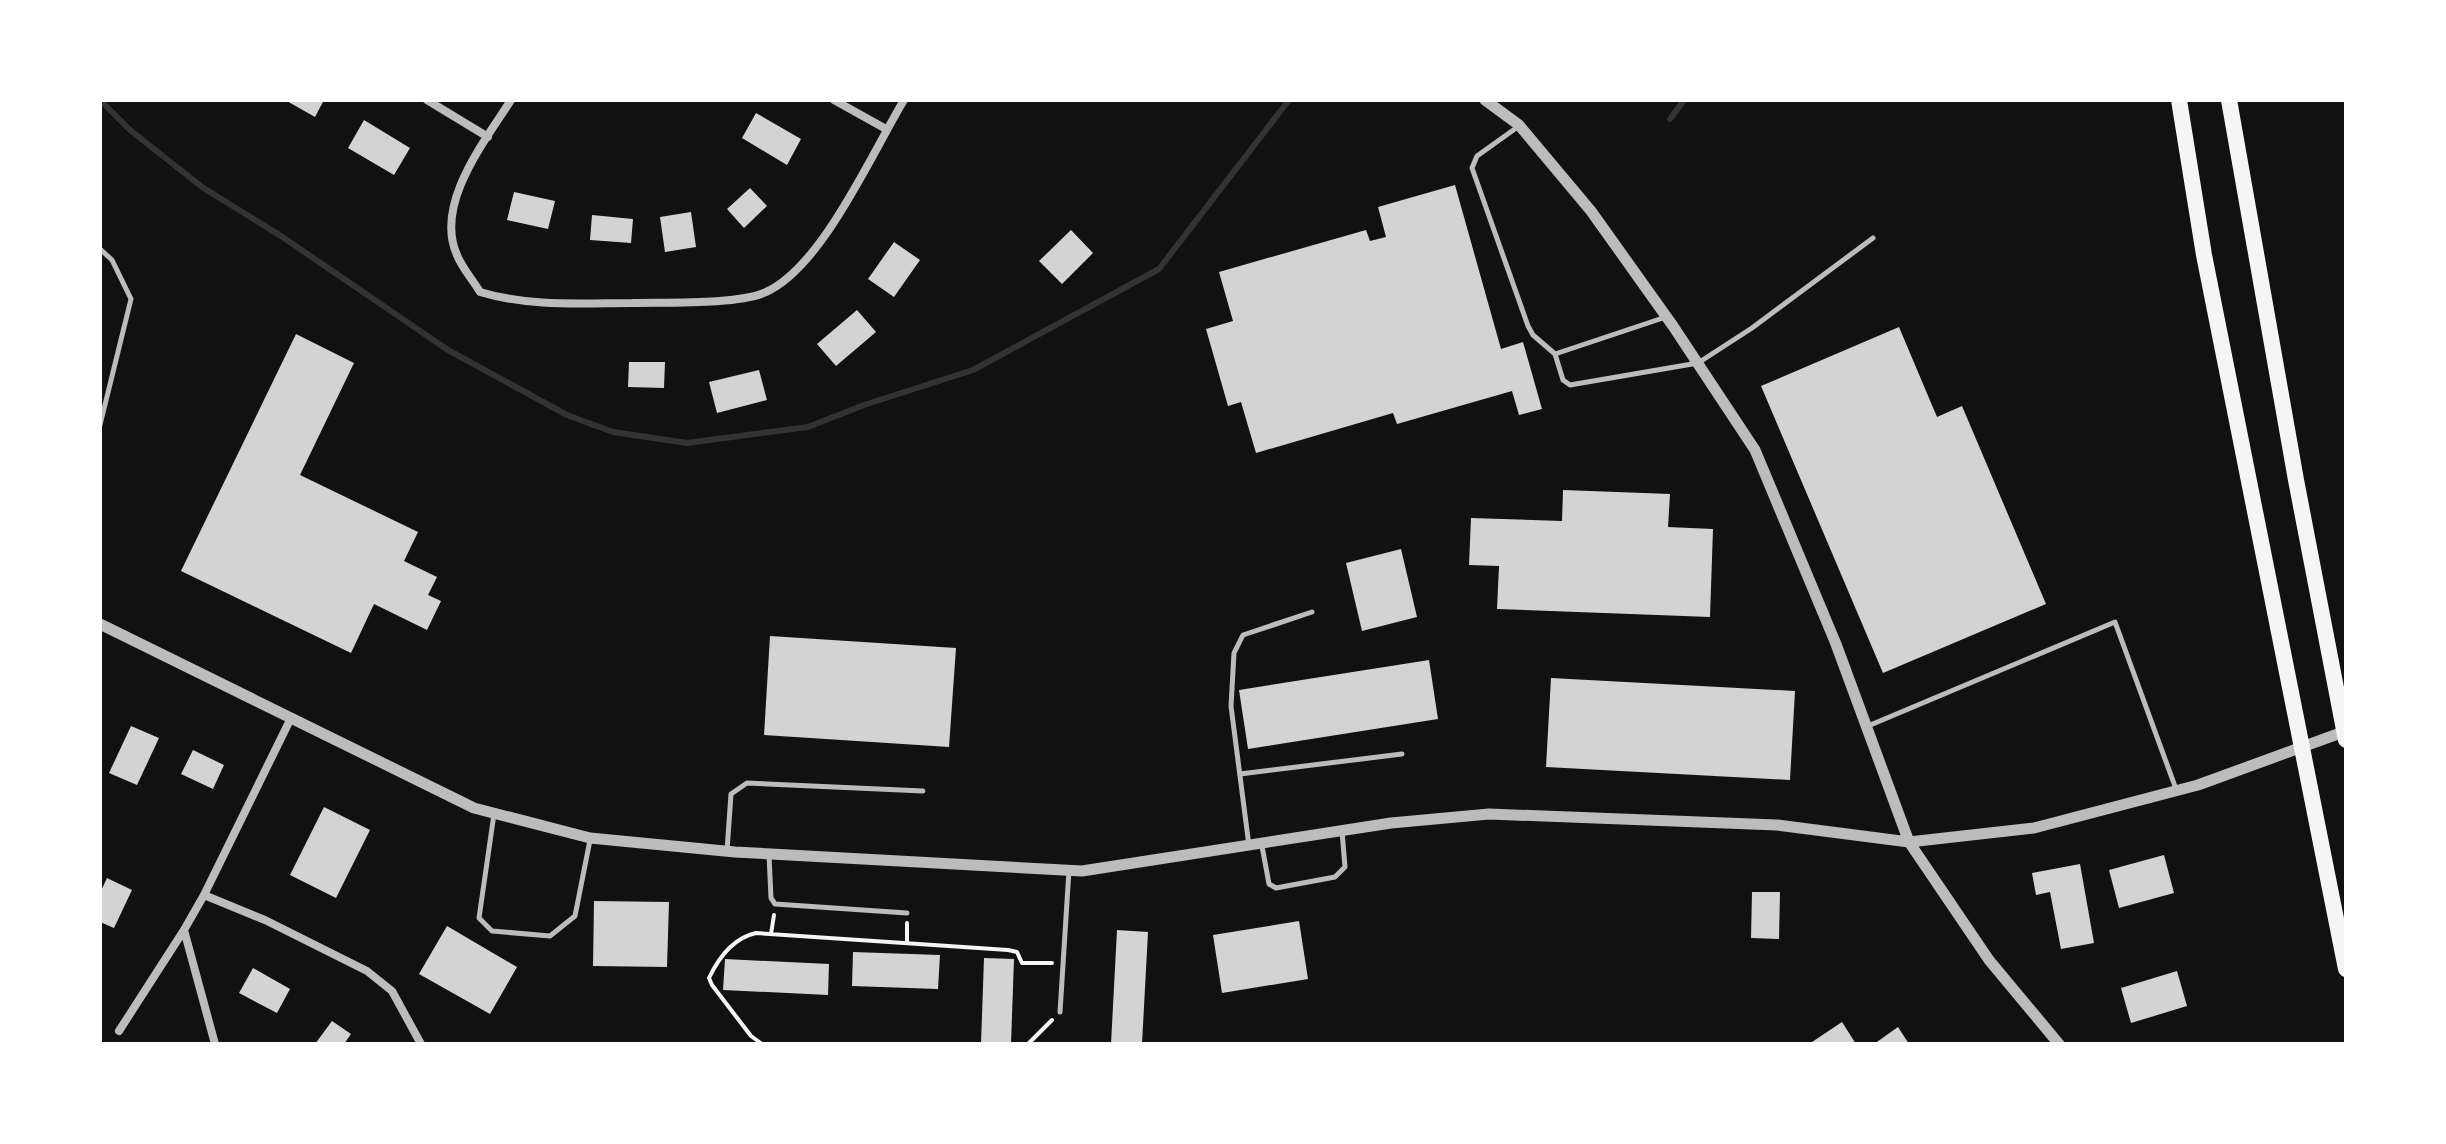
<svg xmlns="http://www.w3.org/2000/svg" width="2446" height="1144" viewBox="0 0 2446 1144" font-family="Manrope,sans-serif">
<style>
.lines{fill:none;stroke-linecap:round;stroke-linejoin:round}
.stream{stroke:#333;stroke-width:6}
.building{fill:#d3d3d3}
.path{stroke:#f5f5f5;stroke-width:4}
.service{stroke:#bcbcbc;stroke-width:5}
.minor{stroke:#bcbcbc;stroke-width:8}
.tertiary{stroke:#bcbcbc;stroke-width:11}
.trunk{stroke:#f5f5f5;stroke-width:16}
</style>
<rect width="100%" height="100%" fill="#111"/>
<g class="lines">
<path class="stream" d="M100,100l30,30 72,57 79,49 167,114 119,65 46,17 74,11 121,-16 56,-22 109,-35 186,-101 130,-169
M1670,119l14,-19"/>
</g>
<path class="building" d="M285,100h39l-9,17z
M756,113l45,26 -14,26 -45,-27z
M364,120l46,28 -16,27 -46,-27z
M1455,185l46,164 22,-7 19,67 -23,6 -7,-24 -115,33 -4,-11 -137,40 -15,-51 -13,4 -22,-77 27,-8 -14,-49 147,-42 4,11 16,-4 -8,-30z
M750,188l17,18 -23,22 -17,-19z
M514,192l41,9 -7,28 -41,-9z
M691,212l5,35 -31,5 -5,-35z
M592,215l41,4 -2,24 -41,-3z
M1071,230l22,23 -31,31 -23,-23z
M894,242l26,18 -26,37 -26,-18z
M857,310l19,22 -40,34 -19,-22z
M1899,327l38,90 25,-11 84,198 -163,69 -122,-287z
M296,334l58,29 -54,112 118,57 -14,29 33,16 -9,18 13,6 -14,29 -53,-26 -23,49 -170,-82z
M629,362h36l-1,26 -36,-1z
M759,370l8,30 -50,13 -8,-31z
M1563,490l107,4 -2,33 45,2 -3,88 -213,-8 2,-43 -30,-1 2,-47 91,3z
M1401,549l16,68 -55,14 -16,-68z
M770,636l186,12 -7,99 -185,-12z
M1429,660l9,59 -190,30 -9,-59z
M1551,678l244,13 -5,89 -244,-13z
M131,726l28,12 -22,47 -28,-12z
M193,750l31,15 -11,24 -32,-15z
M324,807l46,23 -34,68 -46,-23z
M2164,855l10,38 -55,15 -10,-38z
M2080,864l14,79 -33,6 -11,-57 -14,3 -4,-22z
M107,878l25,12 -18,38 -14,-6v-29z
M1752,892h28l-1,47 -28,-1z
M594,901l75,1 -2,65 -74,-1z
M1299,921l9,58 -86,14 -9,-58z
M447,926l70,41 -27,47 -71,-40z
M1117,930l31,2 -6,112h-31z
M853,952l87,3 -2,34 -86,-3z
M984,958l30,1 -3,85h-30z
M725,959l104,5 -1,31 -105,-5z
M253,968l37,21 -13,24 -38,-20z
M2177,971l10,35 -56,17 -10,-35z
M332,1021l19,13 -7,10h-29z
M1842,1022l14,22h-47z
M1898,1027l11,17h-35z"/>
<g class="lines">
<path class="path" d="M907,923v20
M771,934l3,-19
M762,1044l-11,-8 -39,-51 -3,-7c10,-21 24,-40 47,-45l252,17 9,2 5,11h30
M1028,1044l24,-24"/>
<path class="service" d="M1519,126l-42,30 -5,12 56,158 5,9 22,19
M100,249l12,11 19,39 -31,126
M1666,317l-111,37 8,26 7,5 128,-22 54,-35 121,-90
M1868,726l247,-104 61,167
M1240,774l162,-20
M494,814l-15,104 13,13 58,5 25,-20 15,-76
M1249,846l-18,-140 3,-53 9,-18 69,-23
M1262,846l7,38 7,4 59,-11 10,-10 -3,-36
M727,851l4,-57 16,-11 176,8
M769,855l2,43 4,6 132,9
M1060,1012l9,-142"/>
<path class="minor" d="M427,100l61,37
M511,100c-26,41 -77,104 -54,155 5,13 16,25 23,37 50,15 101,11 152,11 32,-1 107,2 134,-11 56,-25 106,-139 138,-192
M834,100l52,29
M204,895l61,25 102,51 25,20 29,53
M184,930l31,114
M119,1031l65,-101 20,-35 87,-177"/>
<path class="tertiary" d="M1485,100l34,25 72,86 82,115 82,124 81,194 73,198 80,118 70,84
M100,624l374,184 116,30 145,14 347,19 309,-48 98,-9 288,11 132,17 125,-14 164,-43 148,-54"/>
<path class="trunk" d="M2179,100l25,155 142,714
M2229,100l67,380 50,260"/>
</g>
<rect width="2446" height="1144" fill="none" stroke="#ffffff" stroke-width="204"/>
</svg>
